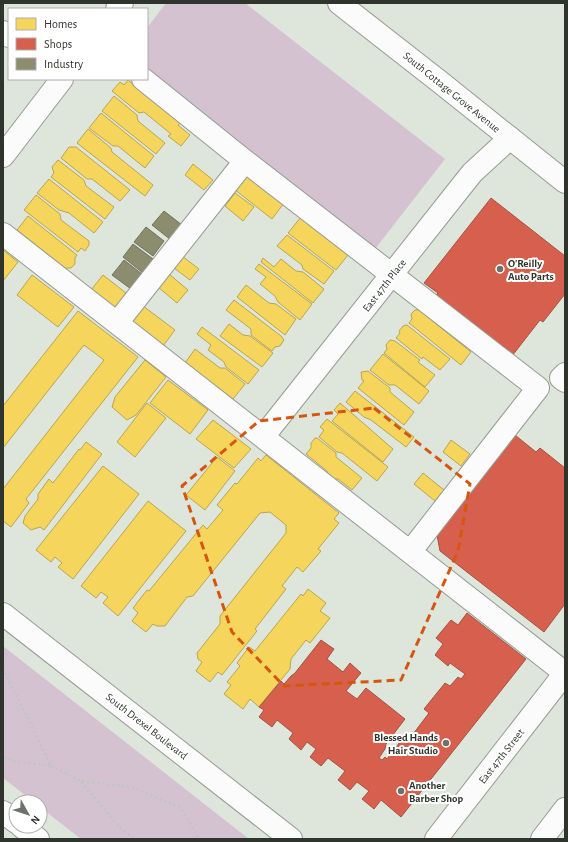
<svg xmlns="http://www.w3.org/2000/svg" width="568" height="842" viewBox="0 0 568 842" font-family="'Alegreya Sans',sans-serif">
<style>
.green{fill:#d4c2d1}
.homes{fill:#f6d55c;stroke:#baa54e}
.shops{fill:#d6604d;stroke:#a45343}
.industry{fill:#8c8c6e;stroke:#70725a}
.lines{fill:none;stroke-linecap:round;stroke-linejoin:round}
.minor-casing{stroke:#959b93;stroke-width:24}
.major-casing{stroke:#959b93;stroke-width:24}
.path{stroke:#c1c5c0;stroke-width:2.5;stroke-dasharray:2 3;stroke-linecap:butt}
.minor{stroke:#fafbfa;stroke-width:22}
.major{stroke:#fafbfa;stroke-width:22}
.marked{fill:none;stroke:#d6550f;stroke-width:3;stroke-dasharray:8 5;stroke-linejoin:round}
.poi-dot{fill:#6c736a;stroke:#fff;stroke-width:1.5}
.labels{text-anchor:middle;stroke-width:4;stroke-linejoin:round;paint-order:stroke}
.street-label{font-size:11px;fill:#2f352d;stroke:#fff}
.poi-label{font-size:11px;font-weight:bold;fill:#2f352d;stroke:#fff;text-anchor:start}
</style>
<rect width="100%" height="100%" fill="#dee6db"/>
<path class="green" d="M166,3h79l200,156 -70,90 -228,-178v-43z
M3,646l246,193h-168l-41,-32v-5h-6l-31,-24z"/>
<path class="homes" d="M128,80l52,43 -2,2 12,10 -9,11 -13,-10 3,-2 -27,-22 -5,1 -27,-22 8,-9 4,3z
M114,96l23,19 1,6 27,22 -9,11 -54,-43z
M101,113l53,43 -9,12 -27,-22h-5l-24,-18z
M88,129l23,19 1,4 41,33 -8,11 -68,-53z
M69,147h7l54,43 -10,11 -28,-22h-5l-26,-21z
M58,160l26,20 2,6 28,21 -9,12 -54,-42 3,-4 -2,-6z
M193,164l20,16 -9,10 -19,-15z
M246,173l38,30 -12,16 -38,-30z
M49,179l54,43 -9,11 -25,-20 -10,-3 -22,-17z
M235,193l19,14 -11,14 -18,-15z
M36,195l24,19 1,6 28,21v4l-4,6 -4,-3 -3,4 -54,-42z
M28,216l49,39 -2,3v6l-4,4h-6l-48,-38z
M301,217l47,38 -12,15 -48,-37z
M287,235l47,36 -10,13 -21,-15 -1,-4 -25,-19z
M3,250l15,12 -15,19z
M182,256l17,13 -9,11 -16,-12z
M263,258l11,9 7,-8 15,12 7,1 21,17 -11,14 -52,-41z
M259,264l53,40 -12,16 -22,-18 -3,-6 -15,-12 6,-7 -11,-8z
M169,274l19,16 -11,13 -19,-16z
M32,275l42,32 -16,20 -41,-32z
M103,275l23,18 -11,16 -24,-19z
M246,285l23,18 7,1 20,15 -11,16 -48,-38z
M234,300l47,36 3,4 -4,6 -5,1 -3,4 -21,-16v-6l-25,-19z
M143,306l32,24 -12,16 -32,-25z
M415,310h4l52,42 -10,13 -52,-42 3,-4 -1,-5z
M78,311l60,46 -112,142 3,4 -18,24 -8,-6v-32l101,-129 -20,-15 -81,103v-42z
M229,324l14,11 7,1 23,17 -11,14 -42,-31z
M407,325l43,34 -10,11 -17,-13 -1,2 -26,-21 4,-5 -1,-2 4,-5z
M202,327l57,43 -11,14 -22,-17 -2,-5 -16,-12 3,-5 -14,-11z
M390,340l5,1 25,19 -2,2 17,13 -10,12 -41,-34 3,-4 -1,-4z
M195,349l25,19h5l20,16 -12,15 -48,-36z
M383,354l46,37 -10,13 -24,-19h-6l-19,-15z
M145,360l21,17 -30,38 -9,5 -15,-13 3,-10z
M368,371l22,17v4l24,20 -10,13 -46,-37 6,-7 -2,-1 -1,-8z
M168,380l40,30 -18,24 -40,-31z
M355,391l59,46 -8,10 -35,-27 -7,-3 -18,-15z
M147,403l19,15 -31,39 -18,-15z
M340,403l53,46 -10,13 -51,-41 6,-7 -4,-4z
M327,419l61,48 -11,14 -35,-28 -5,-1 -18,-15 5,-7 -4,-3z
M213,420l38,29 -17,19 -38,-29z
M315,438h2l19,15v4l26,21 -10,12 -14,-11h-5l-6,-5v-3l-21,-17 5,-6v-5z
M451,440l19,14 -9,12 -18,-14z
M86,442l16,12 -58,76 -4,-3 -9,3 -8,-7 2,-7 13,-17v-5l11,-15 4,4 26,-34 1,1z
M266,455l73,58 -5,6 5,4 -21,26 3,2 -18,21 -6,-5 -15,19 4,3 -31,40 2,2 -35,44 -4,-3 -8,10 -14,-11 6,-9 -4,-3 -1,-6 23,-29v-8l66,-83v-8l-16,-13 -10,1 -67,83 -6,1 -22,29h-8l-4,-2 -7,8 -14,-11 6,-8 -5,-5 14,-18 2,1 54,-66 4,4 16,-19 -6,-5 18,-22 2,1 21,-26 3,3z
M217,457l18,14 -30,39 -19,-15z
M103,466l36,28 -66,85 -15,-12 4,-4 -7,-6 -4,5 -15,-12z
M423,473l21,17 -9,11 -21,-17z
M148,501l38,30 -68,85 -15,-13 5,-6 -7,-5 -5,6 -15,-12z
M308,589l18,14 -6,8 10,7 -20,25 -4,-3 -15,19 -1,10 -31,38 -9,-8 -7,10 -19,-15 7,-9 -4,-3 13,-16 -3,-3 12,-16 6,4 46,-57 2,2z"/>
<path class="shops" d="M491,198l74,58v38l-22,28 -3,-2 -28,36 -77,-60 3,-3 -14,-10z
M515,435l21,17 4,-4 25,20v136l-21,28 -104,-81 -3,-16z
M467,613l59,46 -125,158 -20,-17 -7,9 -12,-10 7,-8 -12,-9 -7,8 -12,-10 7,-9 -17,-13 -7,8 -11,-9 6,-8 -9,-7 -6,8 -12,-11 4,-6 -16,-13 -5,7 -13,-10 5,-7 -5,-3 22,-26 3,3 7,-8 4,-3 26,-33 13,9 -7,10 16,13 7,-9 11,10 -15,18 11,8 9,-11 39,31 -19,25 -1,5 -6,9 3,2 3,-3 2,2 19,-25 4,4 19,-25 -5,-4 21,-26 5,3 8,-9 3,2 4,-5 -15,-11 -2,3 -13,-11 8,-11 -7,-6 15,-18 7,5z"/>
<path class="industry" d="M164,211l18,14 -11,15 -19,-15z
M146,227l18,14 -11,15 -19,-14z
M133,244l20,15 -10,14 -20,-16z
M124,260l18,14 -11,15 -19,-14z"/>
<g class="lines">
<defs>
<path id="minor" d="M117,9l5,-6
M3,32l6,4
M143,79l102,82 293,227 -128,164
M3,156l59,-77
M3,234l562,439
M117,323l128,-162
M565,374l-4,4 4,3
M263,437l209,-264 38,-35
M3,614l288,225
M3,812l13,10
M21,826l17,13
M542,839l23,-30"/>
<path id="major" d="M339,3l101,79 125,100
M436,839l129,-166"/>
</defs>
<use href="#minor" class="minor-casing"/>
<use href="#major" class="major-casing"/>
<path class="path" d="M3,668l48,98 -37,-5 -11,-4
M51,766l30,15 50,6 50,21 18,31
M81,782l41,48 13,9"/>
<use href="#minor" class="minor"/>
<use href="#major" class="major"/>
</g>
<path class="marked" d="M374,408l96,76 -12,67 -57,129 -117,6 -52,-54 -50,-146 77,-65z"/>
<g class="poi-dot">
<circle cx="500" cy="269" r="4"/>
<circle cx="446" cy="743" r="4"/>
<circle cx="401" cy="791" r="4"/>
</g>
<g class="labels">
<g class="street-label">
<text transform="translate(452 92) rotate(39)" y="4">South Cottage Grove Avenue</text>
<text transform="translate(384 285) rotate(-52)" y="4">East 47th Place</text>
<text transform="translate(147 726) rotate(38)" y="4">South Drexel Boulevard</text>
<text transform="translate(501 756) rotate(-52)" y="4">East 47th Street</text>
</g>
<g class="poi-label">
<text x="508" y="267">O'Reilly<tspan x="508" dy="13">Auto Parts</tspan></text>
<text x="438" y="741" text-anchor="end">Blessed Hands<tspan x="438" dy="13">Hair Studio</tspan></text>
<text x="409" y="789">Another<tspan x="409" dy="13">Barber Shop</tspan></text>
</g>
</g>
<rect width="568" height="842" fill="none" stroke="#2f352d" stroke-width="8"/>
<rect x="8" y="8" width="140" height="72" fill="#ffffff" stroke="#acaeab"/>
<rect x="16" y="18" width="20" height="12" fill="#f6d55c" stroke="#acaeab"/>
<text x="44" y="28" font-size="12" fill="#2f352d">Homes</text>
<rect x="16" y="38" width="20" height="12" fill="#d6604d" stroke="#acaeab"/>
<text x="44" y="48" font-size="12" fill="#2f352d">Shops</text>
<rect x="16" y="58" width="20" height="12" fill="#8c8c6e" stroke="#acaeab"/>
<text x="44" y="68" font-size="12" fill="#2f352d">Industry</text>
<g transform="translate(28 814) rotate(129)"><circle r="19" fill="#ffffff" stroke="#acaeab"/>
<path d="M0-3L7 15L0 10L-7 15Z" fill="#6c736a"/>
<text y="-6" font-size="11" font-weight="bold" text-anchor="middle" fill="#2f352d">N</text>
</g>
</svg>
